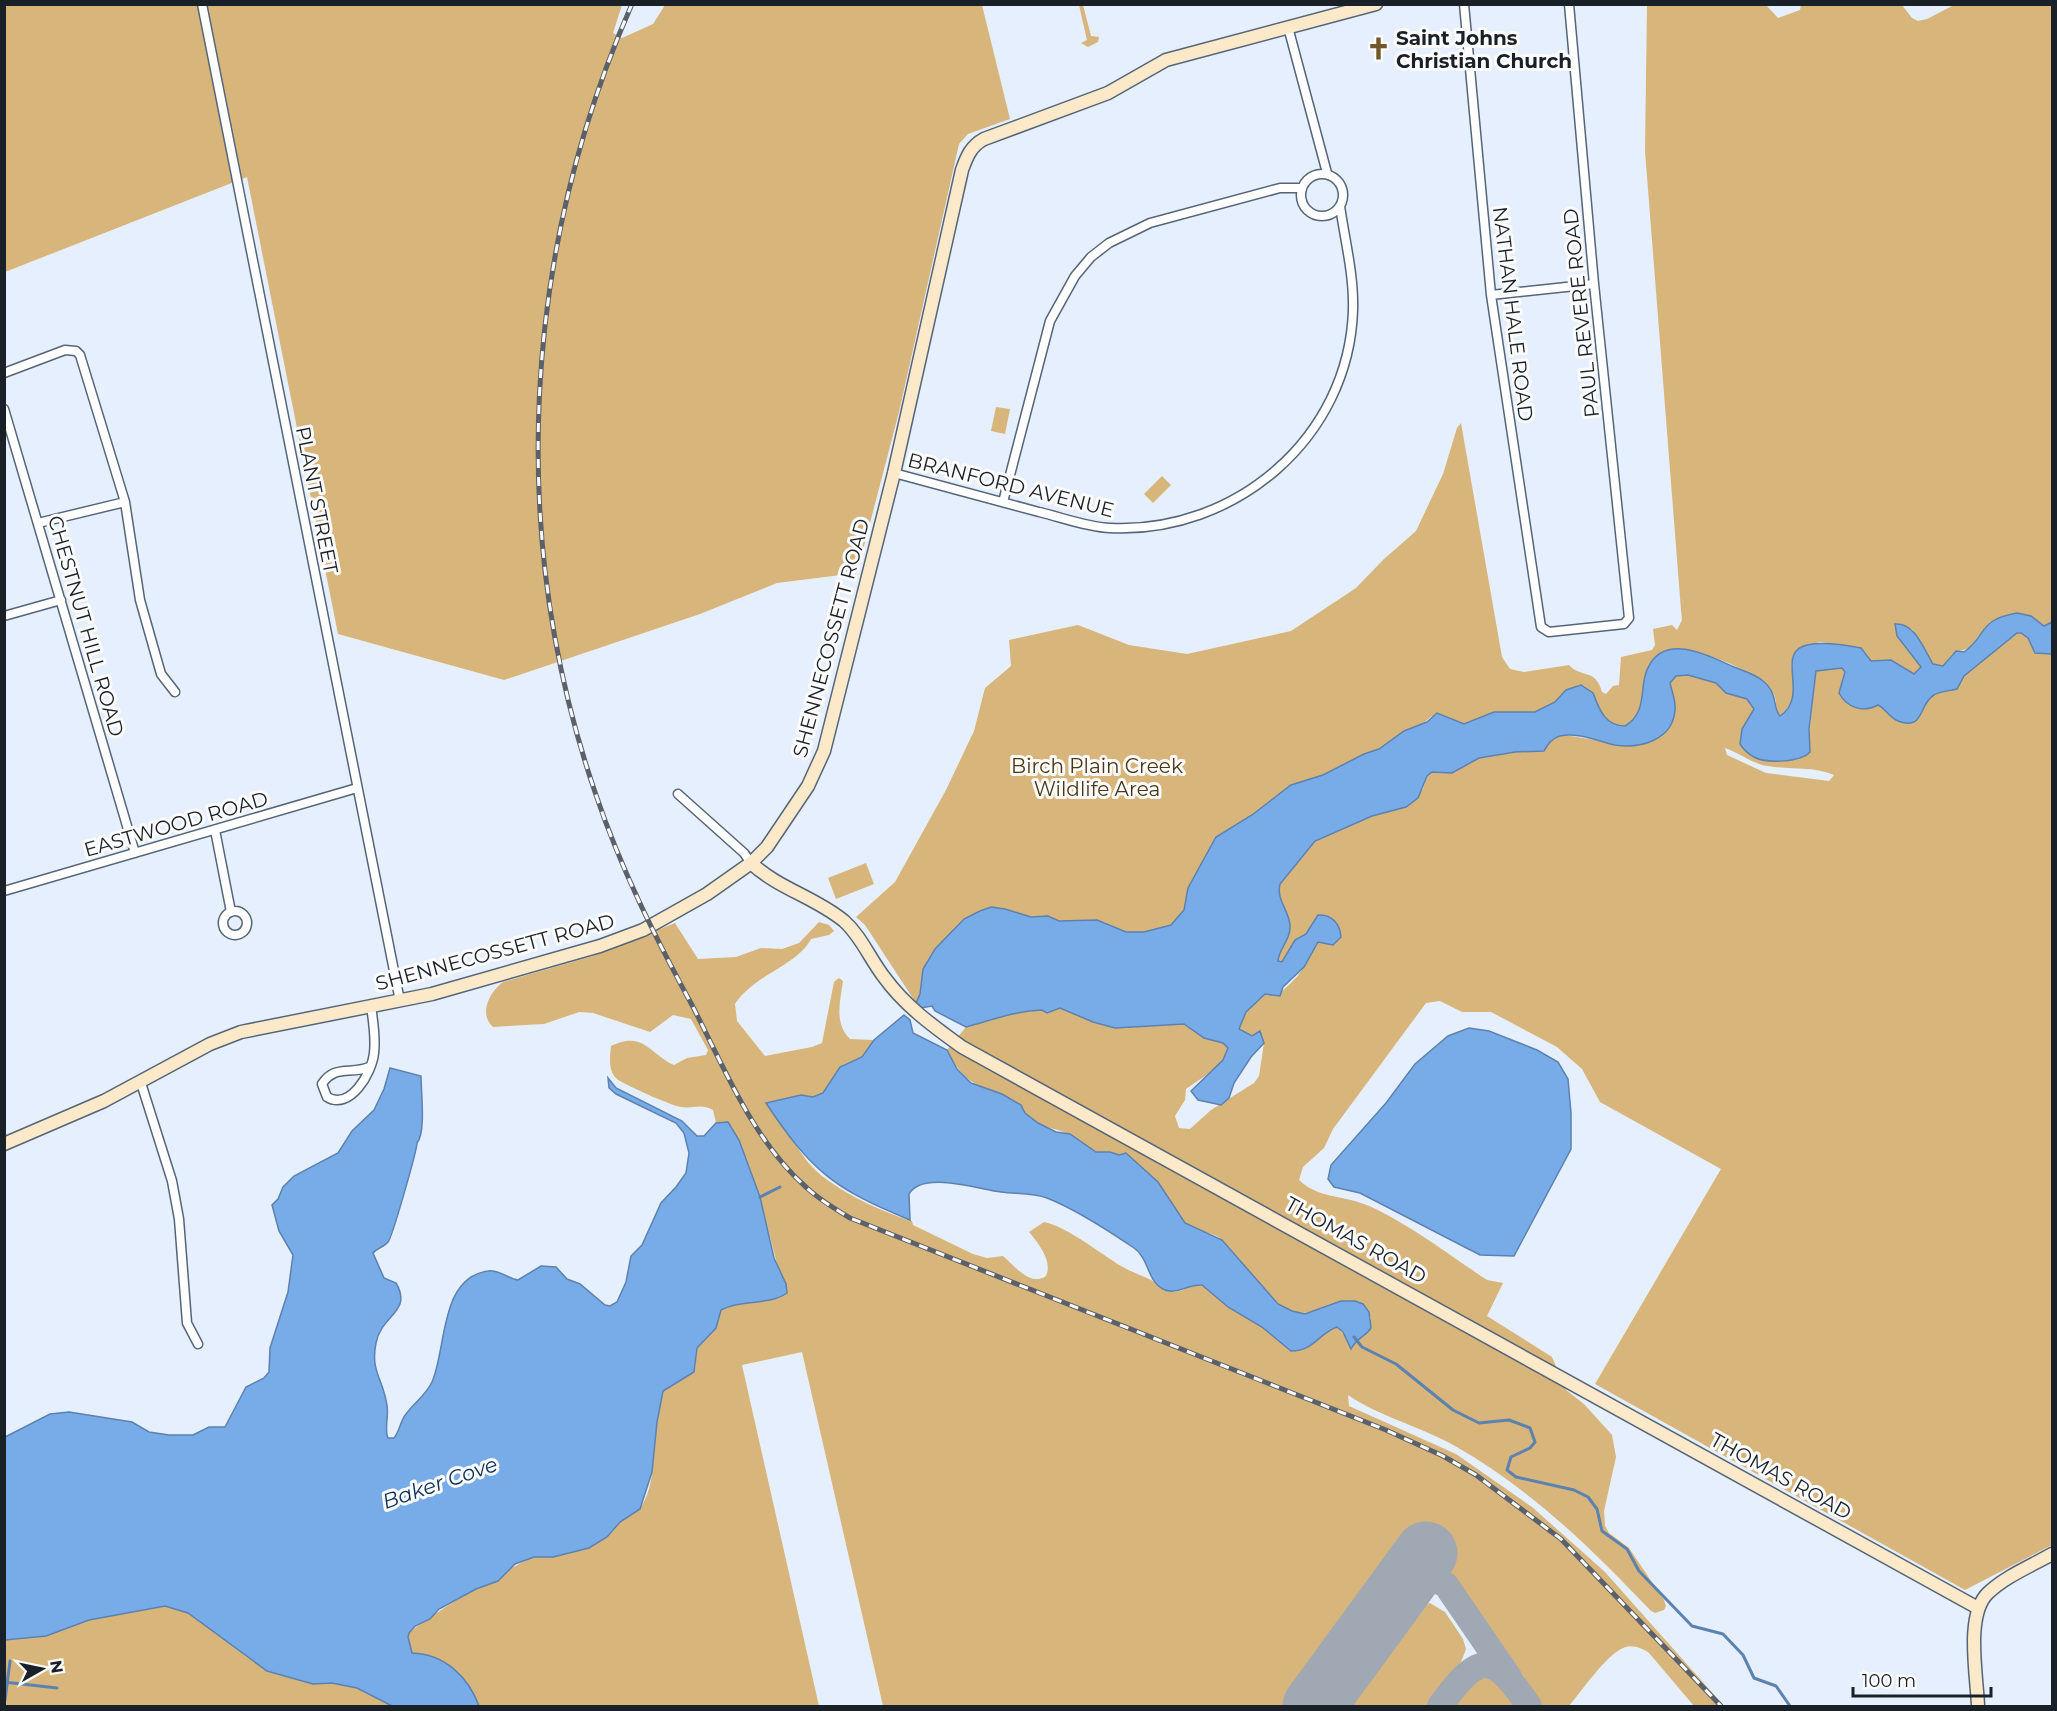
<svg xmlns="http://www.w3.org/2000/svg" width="2057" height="1711" viewBox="0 0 2057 1711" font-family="Montserrat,sans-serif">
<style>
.green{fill:#d8b57b;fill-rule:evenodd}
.water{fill:#78ace9;stroke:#5c82af;stroke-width:1.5}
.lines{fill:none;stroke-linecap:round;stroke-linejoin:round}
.stream{stroke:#5c82af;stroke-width:3}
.taxiway{stroke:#a0a8b4;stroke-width:26}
.runway{stroke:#a0a8b4;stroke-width:63}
.street-casing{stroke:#556578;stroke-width:11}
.secondary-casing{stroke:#556578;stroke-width:15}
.street{stroke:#fff;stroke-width:8}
.secondary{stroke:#fbe9c9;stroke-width:12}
.rail-casing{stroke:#5a616b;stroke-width:5}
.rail{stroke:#fbfbfb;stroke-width:3;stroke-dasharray:9;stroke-linecap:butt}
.labels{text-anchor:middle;stroke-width:6;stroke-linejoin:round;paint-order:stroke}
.poi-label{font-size:20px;font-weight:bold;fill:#1a2028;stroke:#fbfbfb;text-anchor:start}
.street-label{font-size:20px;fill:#1a2028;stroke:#fbfbfb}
.park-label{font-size:20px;fill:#4a3717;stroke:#fbfbfb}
.water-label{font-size:21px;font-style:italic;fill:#0d3158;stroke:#fbfbfb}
</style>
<rect width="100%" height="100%" fill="#e5effd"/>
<path class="green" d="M5,5h617l-9,28 9,5 31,-14 12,-19h317l28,114 -42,15 -9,10 -60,268 -42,161 -80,10 -77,31 -196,66 -166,-46 -91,-457 -242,95z
M1079,5h4l8,31 8,1 -1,5 -10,5 -7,-4 6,-3z
M1647,5h119l12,13 22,-8 1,-5h101l10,13 6,3 9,-2 27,-14h98v618l-8,3 -19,-12 -15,1 -20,7 -21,26 -17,6 -9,12 -10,-2 -21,-35 -15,7 24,31 -7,7 -23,-14 -20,1 -6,-9 -10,-5 -35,-5 -19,5 -7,7 -3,10 4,25 -4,15 -11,12c-6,-6 -2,-17 -8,-25 -15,-20 -65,-38 -89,-42l-33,14c-8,21 -3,50 -25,63 -16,0 -28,-13 -30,-29l-29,-7 -11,12 -20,10 -14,2 -24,-2 -33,12 -14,-6 -18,-2 -12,10 -16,5 -25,18 -15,5 -41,21 -32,10 -39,30 -36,22 -28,51 -4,22 -13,15 -27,7h-18l-11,-2 -11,-8 -46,-1 -10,-5 -17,1 -26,-8c-26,14 -64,25 -78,52 -7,13 -3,29 -11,42l-51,-78 -9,-8 39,-35 51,-92 28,-59 11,-43 26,-22 -2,-26 69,-15 51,20 58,9 104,-23 65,-43 28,-29 32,-28 27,-57 14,-46 4,-5 41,234 8,12 14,3 45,-7c11,13 27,3 33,27l4,2 7,-8 6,-1 2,-28 31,-7 3,-5 -2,-16 19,-4 5,5 5,-10 -1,-10 -36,-459z
M996,407l14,2 -5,25 -14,-3z
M1162,476l9,9 -18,18 -9,-9z
M2003,628h49v917l-87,45 -370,-206 126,-215 -121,-67 -18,-33 -25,-22 -66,-35h-29l-22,-11 -14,2 -93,126 -9,19 -21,19 -4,13c19,18 41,15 65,24 37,14 88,53 123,76l16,3 -16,33 65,41 14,33 18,14 28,31 4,22 -12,54 1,15 4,7 20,15 35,52 2,6 -2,4 -9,3 -4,-2c-60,-63 -120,-122 -196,-165 -35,-20 -75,-29 -107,-51l1,11 107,48 76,53 73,65 119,134h-30l-45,-53c-7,-5 -17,-9 -26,-5 -17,7 -42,44 -54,58h-27l-85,-125 -16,-17 -31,-23 -121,165h-406l-81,-354 -60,13 77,341h-340c-11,-29 -35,-53 -67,-53 -2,-5 -6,-13 -4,-18 2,-9 112,-74 126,-78 6,-2 12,0 18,0 18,-3 45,-12 59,-24 3,-2 5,-7 8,-10 7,-6 17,-9 22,-16 20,-29 8,-85 22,-117l32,-20 2,-22 13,-13 11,-25 15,-6 40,-6 2,-30 -18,-71 -22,-52 1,-5 -19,-18 -4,1 -3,-13c-12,-7 -20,-1 -32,-3 -9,-1 -61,-24 -65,-29 -8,-8 -6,-21 -5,-32 32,-16 39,8 63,19l13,-7 19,-3 2,-5 -17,-31 -18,-4 -23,17 -57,-19 -14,-1 -35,12 -51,3c-15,-14 -3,-35 10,-45l90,-26 82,-33 23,36 38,-2 25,-9 21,1 17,-6 20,-21 10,3 5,6 -5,4 -18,4c-13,26 -56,35 -76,65l2,17 28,35 47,-9 10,-4 12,-61 5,-4 4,3c-3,21 -9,42 7,58l24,1 -12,17 -19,8 -20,28 -8,4 -14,-2 -18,5 -12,1c12,19 22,42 36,60 20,26 74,51 105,60l1,4 60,29 14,4 16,-2c12,10 27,31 43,20 7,-15 -8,-33 -17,-44l15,-10c24,5 55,31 77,44 10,6 20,9 30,14 7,4 11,11 20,12 10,1 20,-8 31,-7l26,22 34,20 29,24c22,0 29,-18 46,-24l8,9 10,4 8,-4 8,-18 -8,-14c-26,-11 -47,18 -74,6 -28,-13 -44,-47 -66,-69 -10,-11 -30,-8 -40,-20 -20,-24 -31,-50 -59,-68l-5,2c-8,-2 -15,-1 -23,-3 -9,-2 -16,-12 -24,-16 -16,-10 -42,-7 -51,-31 -36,-19 -54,-15 -74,-55l19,-23 27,-7 12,-6 55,-6 33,14 22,6 69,-4 20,14 19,5 6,6c-7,19 -28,29 -43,40l-1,11 -10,16 4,12 11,1 21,-19 43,-27 5,-7 5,-33 -25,-14 7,-17 19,-18 12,2c8,-8 20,-17 26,-28 6,-9 7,-23 18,-27l8,3 12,-11 -4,-10c-30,8 -40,11 -55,39l-4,-1c1,-13 13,-21 12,-35 -1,-15 -14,-27 -10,-42l35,-43 57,-25 34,-9 17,-18 4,-13 5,-4 20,1 27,-15 36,-6 29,-1 9,-12 11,-4c33,4 106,26 111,-25 1,-9 -3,-18 -5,-27l6,-7 12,-1 29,8 4,6 26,10 7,10 -12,20 -2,15c14,20 37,17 59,15l10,-23 7,-65 26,-3 3,4 -3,8 80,4zM1725,748c15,5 27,16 43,18 23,4 44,0 66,9l-5,6 -63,-8 -39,-18z
M866,863l8,21 -38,15 -8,-21z
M1430,1603l15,9 18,27 3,10 -5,13 -32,44h-89l72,-98z
M159,1605l17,2 12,6 79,58 46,13 19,-1 25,5 35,18h-387l-1,-66 42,-4 43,-16z
M1483,1676l14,5 20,25h-67l19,-24z"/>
<path class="water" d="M2017,613l14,3 13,10 8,-4v32l-17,-1 -7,-15 -7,-5h-4l-53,43 -7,13c-7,2 -17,2 -23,6 -16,9 -9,38 -38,25 -8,-4 -11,-12 -18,-15 -15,8 -31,3 -39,-12l6,-21 -3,-4 -26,3 -7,58 1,23c-9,10 -43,12 -56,5 -6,-3 -10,-7 -14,-13l2,-15 12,-20 -7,-10 -21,-6 -10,-10 -28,-8 -12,1 -6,7c2,9 6,18 5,27 -2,30 -35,39 -60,35 -17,-4 -38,-13 -55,-9 -8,2 -12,8 -16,15l-29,1 -36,6 -27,15 -20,-1 -5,4 -9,22 -12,9 -34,9 -57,25 -35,43c-4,15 9,27 10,41 1,15 -11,23 -12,36l4,1 13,-22 11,-6 12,-19c14,-1 22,9 23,22l-8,8 -15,-3 -14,25 -21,20 -3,9 -15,-2 -19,18 -7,17 13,7 8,-5 4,12 -13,14 -17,26 -5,15 -8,7 -23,-5 -7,-9 32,-31 5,-12 -5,-5 -19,-5 -20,-14 -69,4 -22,-6 -33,-14 -13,5 -5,-3c-27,1 -50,10 -76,17l-31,-16 -3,-5 -11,2 -5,-5 4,-9 3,-25 12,-20 29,-30 16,-8 11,-4 14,2 26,8 17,-1 11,5 38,-1 29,12h18l27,-7 13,-15 4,-22 28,-51 36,-22 39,-30 32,-10 41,-21 15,-5 25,-18 23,-9 10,-9 27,11 30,-12h41l20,-10 11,-12 15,-5 12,8c6,16 12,33 32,33 25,-15 12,-42 25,-62 18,-31 61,-7 84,3 10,4 21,7 29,14 16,13 9,27 17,35 40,-27 -35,-90 81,-68l10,13 20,-1 23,14 7,-7 -24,-31 -2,-12c20,-2 29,26 38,40l10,2 13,-15 8,1c24,-17 13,-32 53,-39z
M904,1015l6,5 3,13 34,17 10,19 14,14 31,11 19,11 4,8 13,10 18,9 14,2 26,18h14l9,3 7,-2 32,29 27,41 37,17 56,64 14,7 13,3 36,-13h14l8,3 6,8 2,16c-6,9 -15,10 -20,21l-8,-17 -6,-5c-18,6 -23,24 -46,24l-29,-24 -34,-20 -26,-22c-14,-1 -27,11 -39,4 -16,-8 -14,-31 -29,-41 -25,-17 -59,-39 -87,-50 -14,-5 -31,-4 -46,-6 -21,-2 -78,-22 -92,2l1,26c-76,-31 -99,-49 -144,-117l35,-8 12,2 10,-4 17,-26 22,-10 12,-17z
M1469,1028l20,3 48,19 21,12 10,17 3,34v36l-57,107 -34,-1 -120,-62 -26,-6 -6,-8 3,-14 55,-62 29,-39 33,-28z
M390,1068l31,8c0,15 5,57 -4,67 0,7 -25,95 -29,99 -4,5 -11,6 -15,11l11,25 12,5c17,29 -15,32 -20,60 -6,29 8,37 11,63 2,10 -3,23 1,32h6c6,-7 6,-17 12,-24 8,-11 20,-19 26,-32 15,-34 7,-104 56,-111 11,-2 20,8 30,9l23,-14 15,1 11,12 13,5 25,21 5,1 7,-4 9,-20 5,-26 11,-11 19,-42 15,-16 10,-14 3,-20 -5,-20 -8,-10 -60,-29 -7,-6 -1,-10 8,10 66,33 15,15h7l12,-13 12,-1 11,18 21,57 14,61 12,26 1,9c-19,13 -46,6 -66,17l-5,18 -19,20 -3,24 -31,19 -6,31 -5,50 -12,37 -20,13 -13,15 -18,11 -36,9h-19l-19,7 -17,17 -22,8 -37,20 -9,10 -15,7 -6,7 -1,4 4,16c32,1 56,23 67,53h-87l-35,-18 -25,-5 -19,1 -46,-13 -79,-58 -23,-7 -76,14 -43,16 -41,4v-203l45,-23 19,-2 63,10 17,10 20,3h24l16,-8h16l21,-40 18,-9 5,-6 1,-24 18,-56 5,-37 -14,-24 -7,-26 6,-6 5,-12 11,-11 44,-23 14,-22 22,-21 10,-21z"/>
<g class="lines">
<path class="stream" d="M760,1197l20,-10
M1354,1337l8,10 34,17 57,46 26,13 30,-3 21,8 5,14 -5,6 -19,9 -4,13 9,7 58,13 14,7 9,12 5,22 25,18 12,22 53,55 31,8 20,21 11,23 22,8 14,20
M4,1682l53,6
M5,1700l5,-39"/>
<path class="taxiway" d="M1398,1591c17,-11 30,-17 48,-6l63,92
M1440,1706c39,-53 51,-56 89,0"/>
<path class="runway" d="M1314,1706l112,-153"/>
<defs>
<path id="street" d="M202,4l198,997
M1464,4l27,291 50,332 8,5 75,-8 5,-6 -35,-334 -25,-280
M1288,27l39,146
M1301 195a21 21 0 1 1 42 0a21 21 0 1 1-42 0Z
M1491,295l103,-11
M4,373l61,-23 11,1 4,4 45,147 15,98 21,74 14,18
M4,409l131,444
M894,473c48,13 96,26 145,39 22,5 47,15 71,16 125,6 239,-90 243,-218 1,-35 -8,-69 -13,-104
M1003,502l47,-181 25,-45 16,-19 18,-14 41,-20 130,-35h22
M38,523l87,-21
M4,616l57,-16
M678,794l66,59 7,10
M215,830l16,82
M4,891l353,-103
M223 923a12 12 0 1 1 24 0a12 12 0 1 1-24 0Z
M369,1067c-18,8 -34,-3 -47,17l5,13c23,14 45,-24 47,-44 2,-16 -1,-32 -3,-47
M141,1083l31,98 7,38 8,104 11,21"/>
<path id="secondary" d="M751,863c28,26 64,34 93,58 17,15 26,38 40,56 21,29 49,49 78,70l1016,561
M4,1144l100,-43 106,-57 31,-12 191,-38 168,-48 43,-16 64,-36 44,-31 16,-16 41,-61 16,-35 70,-278 68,-303c5,-14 9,-24 22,-31l124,-46 58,-33 210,-56
M1978,1706c-1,-30 -13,-91 10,-113 18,-17 43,-27 64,-39"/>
</defs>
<use href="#street" class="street-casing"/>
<use href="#secondary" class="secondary-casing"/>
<use href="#street" class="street"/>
<use href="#secondary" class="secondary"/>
<defs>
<path id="rail" d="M632,4c-110,250 -125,533 -36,791 25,74 59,142 96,210 32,62 61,136 115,183 13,12 28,21 43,30l536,212 57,26 33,19 85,64 160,167"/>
</defs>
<use href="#rail" class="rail-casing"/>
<use href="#rail" class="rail"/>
</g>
<defs>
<symbol id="church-bare" viewBox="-9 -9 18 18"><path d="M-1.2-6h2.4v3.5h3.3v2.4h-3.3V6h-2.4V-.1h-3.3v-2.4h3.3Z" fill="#715729" stroke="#fbfbfb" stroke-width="2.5" paint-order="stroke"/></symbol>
</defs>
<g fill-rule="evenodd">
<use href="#church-bare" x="1362" y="32" width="33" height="33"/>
</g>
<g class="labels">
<g class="poi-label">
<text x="1396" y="45">Saint Johns<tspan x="1396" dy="23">Christian Church</tspan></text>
</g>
<g class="street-label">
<text transform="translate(1581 313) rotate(-96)" y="7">PAUL REVERE ROAD</text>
<text transform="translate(1513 314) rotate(83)" y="7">NATHAN HALE ROAD</text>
<text transform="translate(1011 485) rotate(14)" y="7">BRANFORD AVENUE</text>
<text transform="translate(317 500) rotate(79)" y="7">PLANT STREET</text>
<text transform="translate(86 626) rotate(74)" y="7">CHESTNUT HILL ROAD</text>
<text transform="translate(831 638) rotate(-75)" y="7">SHENNECOSSETT ROAD</text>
<text transform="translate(176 824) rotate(-16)" y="7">EASTWOOD ROAD</text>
<text transform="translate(495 952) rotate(-15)" y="7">SHENNECOSSETT ROAD</text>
<text transform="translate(1356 1240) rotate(29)" y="7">THOMAS ROAD</text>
<text transform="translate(1781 1476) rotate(29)" y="7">THOMAS ROAD</text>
</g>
<g class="park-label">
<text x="1097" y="773">Birch Plain Creek<tspan x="1097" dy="23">Wildlife Area</tspan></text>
</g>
<g class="water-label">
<text transform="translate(440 1483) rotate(-19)" y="7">Baker Cove</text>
</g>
</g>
<rect width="2057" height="1711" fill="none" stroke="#1a2028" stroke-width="12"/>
<g transform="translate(42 1669) rotate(81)" stroke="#fbfbfb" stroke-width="4.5" paint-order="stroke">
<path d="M0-4.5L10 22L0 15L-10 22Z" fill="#1a2028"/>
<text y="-9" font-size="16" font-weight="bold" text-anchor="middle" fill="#1a2028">N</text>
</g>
<path d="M1853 1687v9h138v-9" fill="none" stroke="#1a2028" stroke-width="3"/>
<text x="1862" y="1687" font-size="18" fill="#1a2028" stroke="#fbfbfb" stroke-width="4.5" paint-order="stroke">100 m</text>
</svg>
